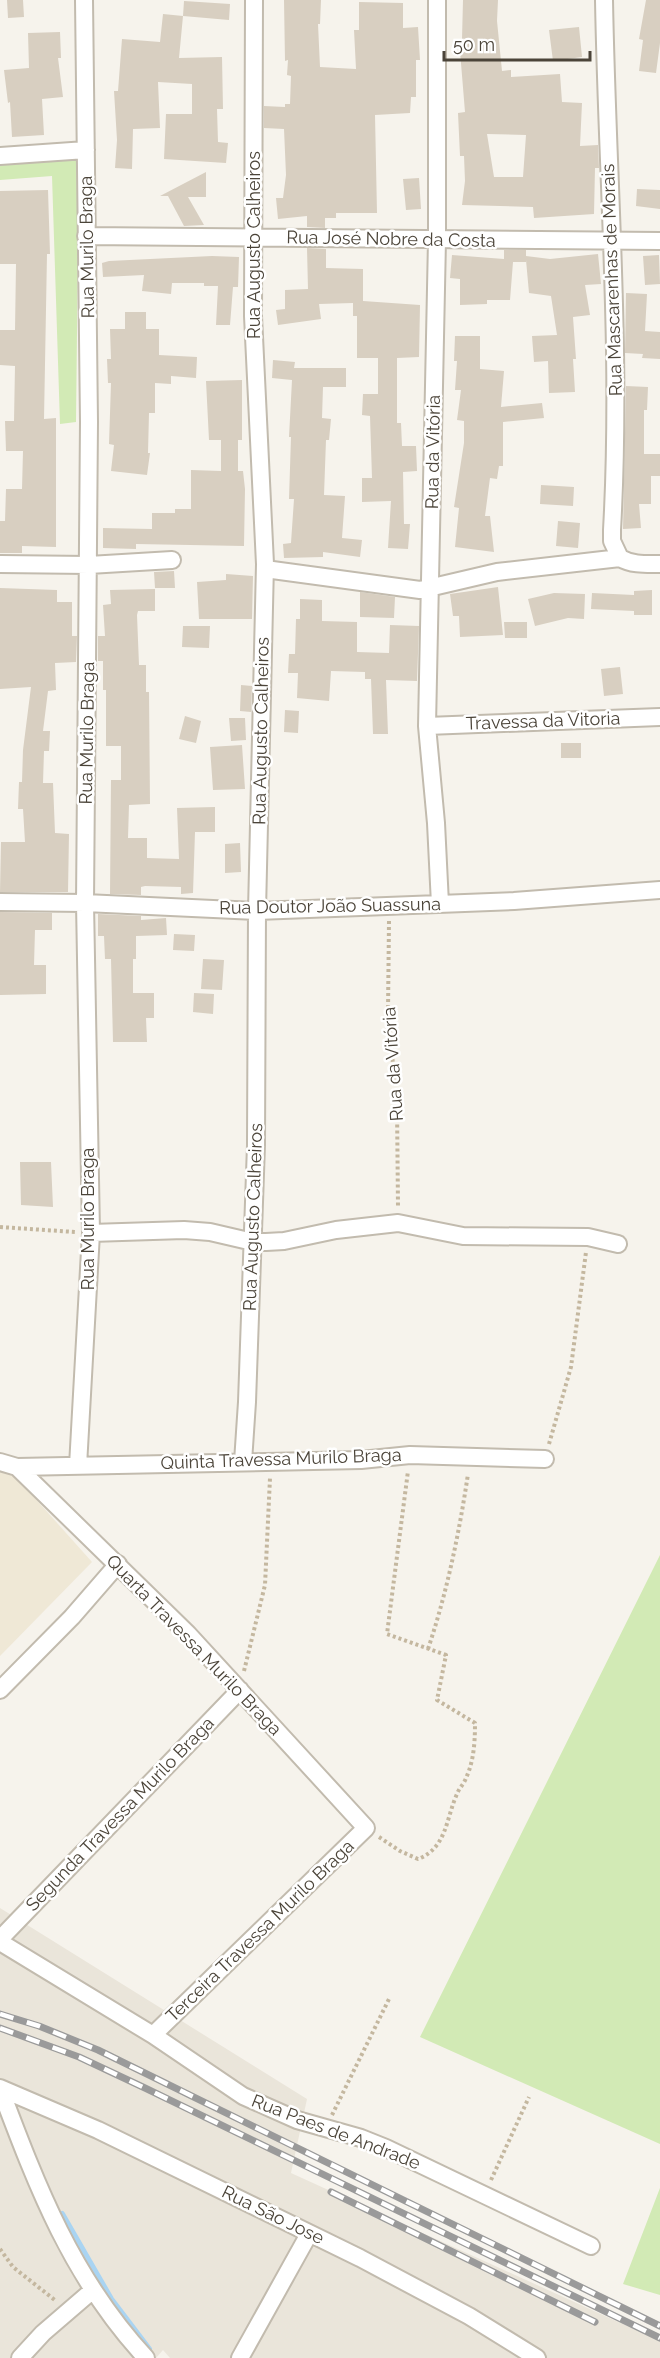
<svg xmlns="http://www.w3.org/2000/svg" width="660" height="2358" viewBox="0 0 660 2358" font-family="Raleway,sans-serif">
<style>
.residential{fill:#eae5da}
.education{fill:#efe8d6}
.green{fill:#d2eab5}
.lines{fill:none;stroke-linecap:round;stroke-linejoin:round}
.stream{stroke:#a9d4f2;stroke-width:6}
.building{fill:#d8cfc1;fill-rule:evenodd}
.street-casing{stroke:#c2bbae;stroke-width:20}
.path{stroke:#c4b79f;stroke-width:4;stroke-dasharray:3 3;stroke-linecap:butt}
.street{stroke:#fff;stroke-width:16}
.rail-casing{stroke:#9a9a9a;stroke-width:7}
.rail{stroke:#fff;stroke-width:4.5;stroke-dasharray:14;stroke-linecap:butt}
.labels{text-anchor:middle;stroke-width:5;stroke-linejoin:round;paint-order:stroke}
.street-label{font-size:18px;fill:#4b4439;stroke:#fff}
</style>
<rect width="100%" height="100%" fill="#f6f3ec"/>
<path class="residential" d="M0,1908l307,191 -16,74 369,168v17h-490l-7,-8 -7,8h-156z"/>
<path class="education" d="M6,1466l86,96 -92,94v-188z"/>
<path class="green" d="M79,154l-3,268 -16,2 -8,-248 -52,4v-19z
M660,1555v589l-240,-107z
M660,2188v107l-37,-11z"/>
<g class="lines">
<path class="stream" d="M62,2214l49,85 38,50"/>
</g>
<path class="building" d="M7,0h16l1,17 -16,1z
M284,0h37l-1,24h-2l2,43 36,2 -2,-39h5v-28l44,1v25l15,-1 2,33h-4v37h-5l-1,16 -35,2 2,98h-41v5h-11v10l-18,-1v-11l-29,3 -2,-21h7l3,-23 -2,-46 -20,-1v-22l21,1v-3h5l1,-28 -4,-1 1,-15 -3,1z
M463,0h35l-1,21 5,50 9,-1v7l49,-3 2,28 20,1 -2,43 18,-1 1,23h-4l-1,46 -60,4 -1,-11 -71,-2 3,-24 -1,-25h-4l-2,-43 7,-1 -6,-73h3zM487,134l39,1 -3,42h-29z
M646,0h14v43l-4,30 -17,-2 4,-31 -4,-1z
M184,1l46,3 -1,16 -46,-4z
M163,14l20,2 -4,42 43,-1 1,52h-6l1,33 10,1 -2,20 -62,-4 2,-45h26v-30l-34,-2 2,46 -27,1 -1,40 -17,-1 2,-28 -3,-49h4l4,-52 38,3z
M579,27l3,30 -29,4 -4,-31z
M60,32l1,26h-3l5,39 -21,2 2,36 -32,2 -2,-35 -2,1 -4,-33 25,-2 -1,-35z
M206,172v25h-18l16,28 -20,1 -16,-30h-8z
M419,178l2,31 -15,1 -3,-31z
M637,189l23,1v19l-24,-3z
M48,190l2,64h-3l-3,165 12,-1v129l-34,-1v7h-22v-32h5l1,-32h16l1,-38h-17l-1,-30h9l1,-55 -15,-1v-35h15l1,-66h-16v-73z
M307,248l19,1v19l37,1v32l57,4 -1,52 -22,1v65h4l1,23h14l1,25 -14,1 1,52h6l-2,25 -20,-1 3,-47 -29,1v-24h10l-2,-62 -8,-1 1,-21h15v-36h-21v-42h-4v-13l-34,1 2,15 -43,6 -2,-15 9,-1v-19l23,-1z
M504,250h22v6l24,3 48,-5 3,30 -16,1 5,30 -17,2 3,42h-3l2,33 -26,1 -1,-32 -14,1 -2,-26 25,-1 -6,-39 -22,-3 -3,-33v2h-13l-3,38h-23v4l-27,1v-26l-10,-1 2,-23 52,4z
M659,255l1,29 -15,1 -2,-29z
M212,256l27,1 -1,30h-5l-3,38h-14l2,-39h-14v-3h-32l-1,11 -29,-3 2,-16 -41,2 -1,-14 7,-2z
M626,293l21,1 -2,37 15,1v27l-18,-1 1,-4 -18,-1z
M125,312h21v17h13v26l38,2 -1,21 -25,-2v8l-16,-1v30h-6l-1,40h2l-3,22 -36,-4 3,-26 -5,-1 2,-61h-3l-1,-24h4l-1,-30h15z
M455,336h25v33l24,2 -3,36 41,-4 2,15 -41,4v44h-4l-2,13 -7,-1 -5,38h5l4,36 -39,-5 4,-39 -5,-1 10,-64v-22l-7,-1 4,-30h-6l2,-29h-3z
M273,360l22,2 -1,6h52v19h-23l-1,31 9,1 -2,21h-3l-2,55 21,1 -3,42 20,2 -2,17 -37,-5v5l-39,1 -1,-14 8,-1 3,-44h-5l2,-62h-2l3,-57 -20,-2z
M242,380v60h-4v31h5l2,18 -1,57 -108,-2v5l-33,-1v-20l49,1v-16h23v-4h16v-39l30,1v-31h-12l-3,-59z
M626,386l22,1 -1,23h-3v44h16v22h-9v28h-12l2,24 -18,1z
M541,485l33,2 -1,19 -33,-2z
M558,521l22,2 -2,25 -22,-2z
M174,571l1,17h-20l-1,-16z
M226,574l27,2 -1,43h-53l-2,-37 29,-2z
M498,587l5,48 -43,2 -1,-21h-6l-3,-22z
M0,588l57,2v12h15v34h5l-1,26 -21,1 1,27 -8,1 -5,40h7l-1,20h-5l-1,32h10l2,50 14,1 -1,58h-68l1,-50h24l-2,-33h-5l1,-27h3l1,-32 8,-63 -31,2z
M155,589v22h-17l-1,4 2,50h7v27h3l1,112 -21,1 -1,33h19v20l32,1 -2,-51 38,-1v25h-20l-2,61 -12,1v-7l-36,-1 -4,1v8l-31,-1 1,-114h10v-34h-15v-56h-3v-29h-5v-25h7l-2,-31 8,-1 -1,-14z
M652,590v25h-18v-4l-43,-2 1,-16 42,2v-4z
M360,592l35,5 -1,21 -34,-1z
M554,593l31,1 -1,25 -16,-1 -33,8 -7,-27z
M300,599l22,1v21l35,1v30l32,1 1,-28 29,1 -2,55 -31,-1 2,54h-15l-2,-55h-6v-7l-34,-1 -2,30 -32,-3 1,-25h-10l1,-19h6l1,-35h4z
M504,622h23v16h-22z
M183,626h27l-1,22 -27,-1z
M620,667l3,27 -19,2 -3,-27z
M241,685l11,1 -1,26 -11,-1z
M285,710l14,1 -1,22 -14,-1z
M185,716l16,5 -5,22 -17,-4z
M229,718h16l1,22 -15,1z
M561,743h20v15h-20z
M242,745l3,44 -32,1 -3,-43z
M240,843l1,29 -16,1v-29z
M0,912l52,1v17h-17l-1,35h12v29l-46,1z
M98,914l43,2v4l25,-2 1,17 -31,1v23h-3v34h21v25h-8l1,24h-34l-2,-83h-6l-1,-23h-6z
M174,934l21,1 -1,16 -21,-1z
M203,959l21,1 -2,30 -21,-1z
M194,993l20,1 -1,20 -20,-2z
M20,1162h31l2,45 -32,-2z"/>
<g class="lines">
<defs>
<path id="street" d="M437,0v240l-10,486 9,97 4,81
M604,0c3,176 18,353 8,530v11l8,17
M0,156l86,-6
M86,236l574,5
M0,564l89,1 83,-5
M265,569l155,21 77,-18 123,-14c12,7 26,6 40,6
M427,726l233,-9
M0,902l85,1 172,8 257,-10 146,-11
M91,1233l93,-3 26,2 43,10h13l18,-1 52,-11 62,-7 65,13 125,1 30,7
M0,1462l17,5 344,-7 49,-5 135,4
M243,1462l4,-60 9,-257 1,-234 8,-347 -12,-248 1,-316
M78,1466l13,-233 -6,-330 4,-481 -5,-422
M17,1467l171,167 178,194 -213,207
M0,1690l72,-73 46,-53
M0,1939l240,-249
M0,1942l153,93 90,61 54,24 64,18 25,10 205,98
M0,2088l98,42 262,128 109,58 68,42
M0,2088c38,101 72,190 146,270
M20,2358l23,-25 50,-43
M240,2358l69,-124"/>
</defs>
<use href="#street" class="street-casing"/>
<path class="path" d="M389,921l-1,91 9,94 1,101
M0,1227l75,5
M549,1444l22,-77 15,-115
M428,1649c19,-57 31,-115 40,-175
M244,1671l21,-86 5,-107
M379,1837l21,14 18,8c29,-11 28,-41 39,-65 2,-6 7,-10 9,-16 8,-17 9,-37 9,-55l-38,-23 9,-45 -59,-21 21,-163
M332,2115l58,-118
M491,2180l38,-83
M0,2249l13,18 43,34"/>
<use href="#street" class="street"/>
<defs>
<path id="rail" d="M0,2014l39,12 59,24 562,276
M0,2028l79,29 66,31 515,250
M331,2192l264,130"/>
</defs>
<use href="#rail" class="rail-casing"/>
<use href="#rail" class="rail"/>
</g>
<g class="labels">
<g class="street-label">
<text transform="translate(391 239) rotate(1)" y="6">Rua José Nobre da Costa</text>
<text transform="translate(254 245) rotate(-90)" y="6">Rua Augusto Calheiros</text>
<text transform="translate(87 247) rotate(-91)" y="6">Rua Murilo Braga</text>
<text transform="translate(612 280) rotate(-92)" y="6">Rua Mascarenhas de Morais</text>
<text transform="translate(433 452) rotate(-89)" y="6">Rua da Vitória</text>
<text transform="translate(543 721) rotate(-2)" y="6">Travessa da Vitoria</text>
<text transform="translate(261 731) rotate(-89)" y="6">Rua Augusto Calheiros</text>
<text transform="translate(87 733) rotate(-89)" y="6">Rua Murilo Braga</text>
<text transform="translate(330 906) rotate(-1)" y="6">Rua Doutor João Suassuna</text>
<text transform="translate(393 1064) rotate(-94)" y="6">Rua da Vitória</text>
<text transform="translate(253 1217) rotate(-88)" y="6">Rua Augusto Calheiros</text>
<text transform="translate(88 1219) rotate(-90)" y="6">Rua Murilo Braga</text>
<text transform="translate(281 1459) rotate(-2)" y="6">Quinta Travessa Murilo Braga</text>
<text transform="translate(194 1645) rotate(46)" y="6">Quarta Travessa Murilo Braga</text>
<text transform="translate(120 1814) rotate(-46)" y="6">Segunda Travessa Murilo Braga</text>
<text transform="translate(260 1931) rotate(-44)" y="6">Terceira Travessa Murilo Braga</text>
<text transform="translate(336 2132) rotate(21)" y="6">Rua Paes de Andrade</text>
<text transform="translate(273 2215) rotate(26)" y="6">Rua São Jose</text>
</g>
</g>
<path d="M444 51v9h146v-9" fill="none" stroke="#4b4439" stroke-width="3"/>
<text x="453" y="51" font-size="18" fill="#4b4439" stroke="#ffffff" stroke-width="4.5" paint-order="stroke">50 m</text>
</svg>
